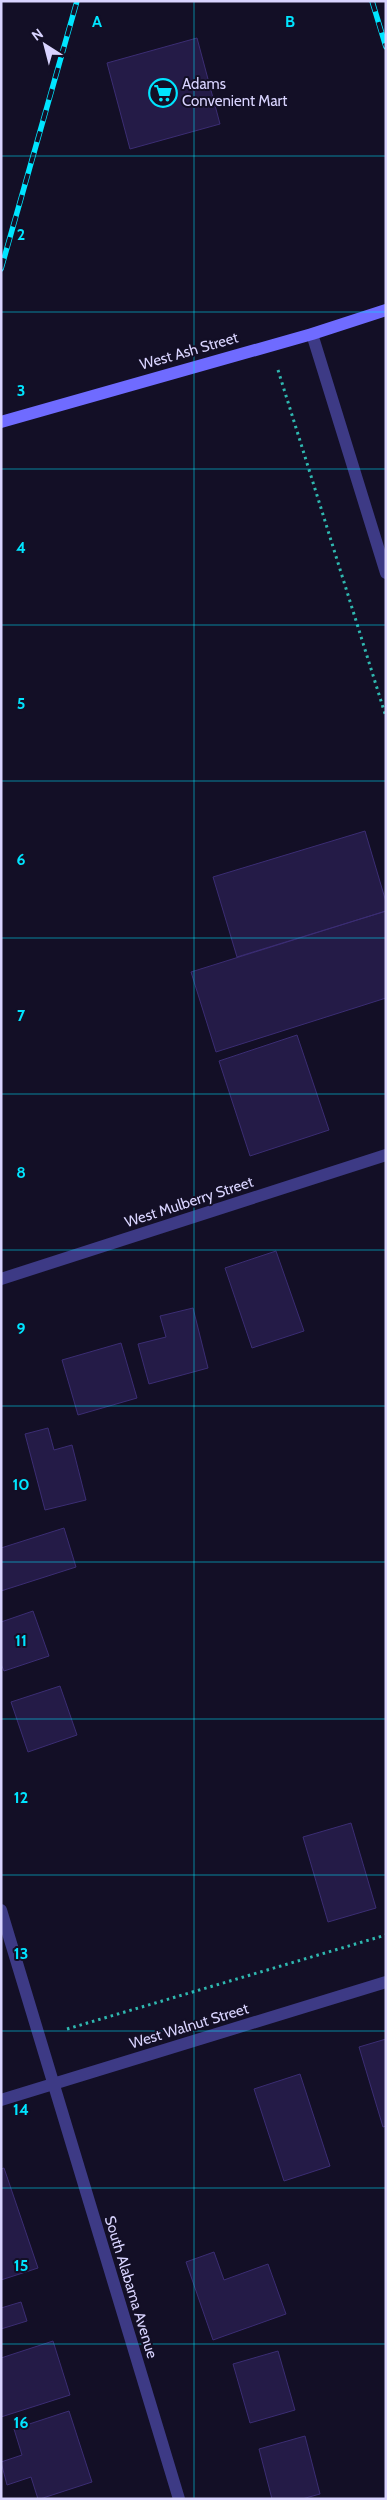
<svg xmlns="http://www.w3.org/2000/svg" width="387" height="2500" viewBox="0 0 387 2500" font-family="Cabin,sans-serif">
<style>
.building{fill:#241b47;stroke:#3b2d73}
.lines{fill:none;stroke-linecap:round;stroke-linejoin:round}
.path{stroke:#2fb8b0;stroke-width:3;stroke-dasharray:2.5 4;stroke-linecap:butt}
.minor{stroke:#3d3a85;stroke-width:12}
.secondary{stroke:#6f6bff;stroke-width:12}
.rail-casing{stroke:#00e5ff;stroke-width:5.5}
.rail{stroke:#130f26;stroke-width:4;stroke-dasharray:11;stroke-linecap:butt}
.grid{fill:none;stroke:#00e5ff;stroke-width:1;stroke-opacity:0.55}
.labels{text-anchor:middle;stroke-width:4;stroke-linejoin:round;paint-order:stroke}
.poi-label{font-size:15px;fill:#d9d4ff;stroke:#130f26;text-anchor:start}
.street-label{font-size:15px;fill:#d9d4ff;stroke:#130f26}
.grid-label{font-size:16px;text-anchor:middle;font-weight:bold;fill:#00e5ff;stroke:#130f26;stroke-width:4;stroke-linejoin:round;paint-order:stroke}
</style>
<rect width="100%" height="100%" fill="#130f26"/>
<path class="building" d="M197,38l23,86 -90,25 -23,-86z
M365,831l21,71v9l-149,46 -24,-80z
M386,911v87l-170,54 -25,-80z
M297,1035l32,95 -79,26 -31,-95z
M276,1251l28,80 -52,17 -27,-80z
M193,1308l15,60 -59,16 -11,-40 28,-7 -6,-21z
M121,1343l16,55 -59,17 -16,-55z
M48,1428l6,22 18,-5 14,55 -41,10 -20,-76z
M64,1528l12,39 -75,24v-43z
M33,1611l16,45 -45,15 -3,-7v-42z
M60,1686l17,49 -49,17 -17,-50z
M351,1823l25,85 -48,14 -25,-85z
M386,2039v87l-3,1 -24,-80z
M300,2074l30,92 -46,15 -30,-92z
M4,2168l34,100 -37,12v-111z
M214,2252l10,28 44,-16 18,50 -73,26 -27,-78z
M21,2302l6,19 -26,8v-21z
M53,2341l17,54 -69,22v-59z
M278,2351l17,59 -45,13 -17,-59z
M69,2411l23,71 -52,17h-2l-7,-22 -24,8 -6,-23 21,-7 -8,-26z
M305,2436l15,58 -18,5h-30l-13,-50z"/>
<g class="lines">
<path class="path" d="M278,370l108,347
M67,2029l319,-94"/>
<path class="minor" d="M312,334l74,239
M1,1279l385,-124
M1,1910l178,589
M1,2100l385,-118"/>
<path class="secondary" d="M1,422l311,-88 74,-24"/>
<defs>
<path id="rail" d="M372,1l14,46
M1,269l76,-268"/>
</defs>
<use href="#rail" class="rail-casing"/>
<use href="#rail" class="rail"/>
</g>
<path class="grid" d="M194,1v2498M1,156h385M1,312h385M1,469h385M1,625h385M1,781h385M1,938h385M1,1094h385M1,1250h385M1,1406h385M1,1562h385M1,1719h385M1,1875h385M1,2031h385M1,2188h385M1,2344h385"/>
<defs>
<symbol id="supermarket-ring" viewBox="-11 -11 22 22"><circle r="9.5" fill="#130f26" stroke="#00e5ff" stroke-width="1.5"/><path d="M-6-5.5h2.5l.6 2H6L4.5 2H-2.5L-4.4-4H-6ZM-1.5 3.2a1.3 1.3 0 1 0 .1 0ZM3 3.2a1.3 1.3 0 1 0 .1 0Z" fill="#00e5ff"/></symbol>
</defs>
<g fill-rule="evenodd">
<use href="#supermarket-ring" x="147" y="77" width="32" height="32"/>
</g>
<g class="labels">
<g class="poi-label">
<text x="182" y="89">Adams<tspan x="182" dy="17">Convenient Mart</tspan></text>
</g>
<g class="street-label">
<text transform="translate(189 351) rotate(-16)" y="5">West Ash Street</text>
<text transform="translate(189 1202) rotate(-18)" y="5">West Mulberry Street</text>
<text transform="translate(189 2026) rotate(-17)" y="5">West Walnut Street</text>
<text transform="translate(131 2287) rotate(73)" y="5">South Alabama Avenue</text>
</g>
</g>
<g class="grid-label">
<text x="97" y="27">A</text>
<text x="290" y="27">B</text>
<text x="21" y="240">2</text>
<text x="21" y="396">3</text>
<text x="21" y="553">4</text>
<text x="21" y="709">5</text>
<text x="21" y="865">6</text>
<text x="21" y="1021">7</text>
<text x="21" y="1178">8</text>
<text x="21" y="1334">9</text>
<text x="21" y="1490">10</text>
<text x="21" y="1646">11</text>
<text x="21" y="1803">12</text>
<text x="21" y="1959">13</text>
<text x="21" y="2115">14</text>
<text x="21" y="2271">15</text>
<text x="21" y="2428">16</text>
</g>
<rect width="387" height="2500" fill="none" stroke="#d9d4ff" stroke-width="5"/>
<g transform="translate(45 45) rotate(324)" stroke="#130f26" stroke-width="4" paint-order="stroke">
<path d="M0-4L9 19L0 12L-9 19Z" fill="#d9d4ff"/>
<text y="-8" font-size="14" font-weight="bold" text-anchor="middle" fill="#d9d4ff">N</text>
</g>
</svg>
